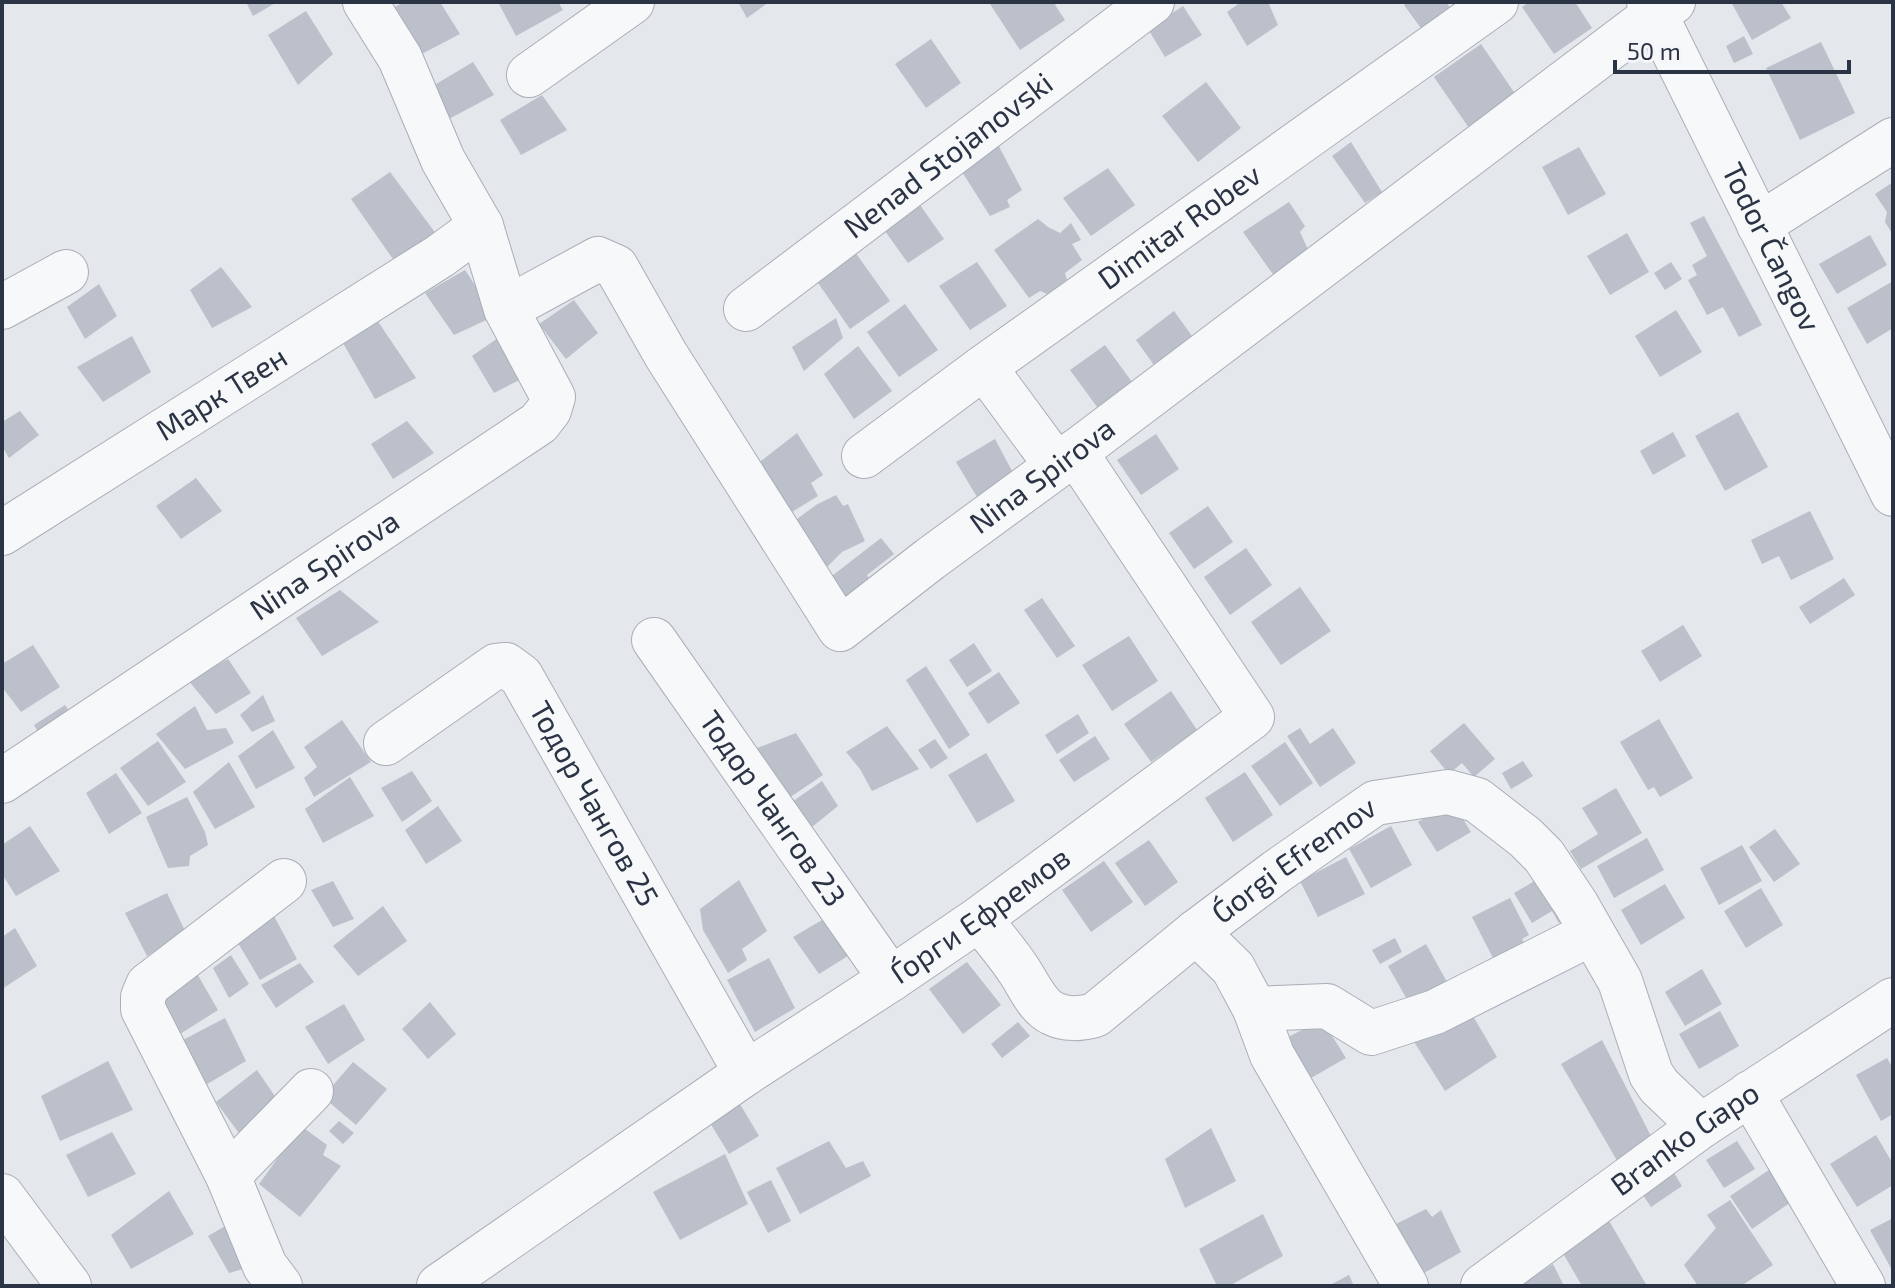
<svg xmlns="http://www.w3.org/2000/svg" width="1895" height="1288" viewBox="0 0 1895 1288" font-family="'Exo 2',sans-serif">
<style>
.building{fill:#bbc0ca}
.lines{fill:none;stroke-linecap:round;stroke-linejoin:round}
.minor-casing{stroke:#a9aeb7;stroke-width:46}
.minor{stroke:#f7f8fa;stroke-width:44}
.labels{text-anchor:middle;stroke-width:6;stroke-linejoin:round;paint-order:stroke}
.street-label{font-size:30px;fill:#2b3445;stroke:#f4f6f9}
</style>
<rect width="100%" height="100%" fill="#e4e7ec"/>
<path class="building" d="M246,2h31l-24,14z
M404,2h36l20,32 -46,24 -23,-49z
M498,2h60l5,8 -47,26z
M738,2h31l-22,16z
M993,2h66l-4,3 10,15 -45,30 -30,-46z
M1241,2h27l10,23 -31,21 -20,-34z
M1408,2h38l5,7 -28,22 -19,-26z
M1529,2h46l17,26 -38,26 -32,-47z
M1731,2h50l10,16 -39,22z
M1183,6l19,29 -37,22 -17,-28z
M306,11l27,43 -35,31 -30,-50z
M1744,36l9,18 -19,9 -8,-17z
M931,39l30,44 -35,25 -31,-44z
M1821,42l34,71 -55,27 -34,-72z
M1481,44l35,51 -47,33 -35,-51z
M473,62l21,33 -49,26 -19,-31z
M1206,82l35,46 -43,34 -36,-46z
M542,95l25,35 -46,25 -21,-35z
M995,139l27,51 -15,10 3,7 -20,9 -33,-52z
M1351,142l31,50 -17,11 -33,-47z
M1579,147l27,47 -38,21 -26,-48z
M1108,168l27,37 -44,31 -28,-38z
M390,172l47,63 -42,27 -44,-63z
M1893,182v53l-8,-13 2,-10 -12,-18z
M918,202l26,37 -36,24 -26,-36z
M1289,202l16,24 -5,6 10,22 -33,26 -34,-48z
M1704,216l58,109 -23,12 -16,-30 -16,8 -19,-35 9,-5 -5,-10 15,-9 -17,-33z
M1038,219l10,8 12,6 11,-10 10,17 -9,4 10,16 -17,13 2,7 -20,14 -7,-3 -11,7 -35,-48z
M1627,233l22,39 -39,23 -23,-39z
M1870,235l17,30 -50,29 -18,-30z
M855,252l35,49 -40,28 -34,-49z
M977,262l30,44 -37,24 -31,-44z
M1671,262l11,17 -17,11 -11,-17z
M221,267l31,40 -40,21 -22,-38z
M465,270l30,46 -41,19 -29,-42z
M1893,281v47l-26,16 -20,-36z
M99,284l18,32 -32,23 -18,-32z
M574,300l24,33 -32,26 -27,-35z
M905,304l33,46 -39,27 -32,-45z
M1676,310l26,42 -42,25 -25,-41z
M1174,311l23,32 -38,29 -23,-32z
M836,318l7,20 -39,33 -12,-24z
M377,320l39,58 -41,21 -36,-63z
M505,333l26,41 -37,19 -22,-37z
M132,336l19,36 -48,30 -26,-35z
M1105,345l30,41 -35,25 -30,-41z
M858,346l34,45 -38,28 -30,-45z
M20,411l19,24 -30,23 -7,-12v-24z
M1738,412l30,55 -43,24 -30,-55z
M407,421l27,32 -41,26 -22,-35z
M1673,432l13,24 -33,19 -13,-24z
M797,433l26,42 -12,8 7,13 -26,16 -35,-48z
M1156,434l23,35 -38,26 -24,-35z
M995,439l24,45 -36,23 -27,-45z
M196,478l26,33 -41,28 -25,-33z
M836,495l7,11 5,-2 17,37 -23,11 -19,19 -30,-49 23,-17z
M1208,506l25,36 -39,27 -25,-36z
M1810,511l24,48 -43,21 -12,-24 -17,8 -11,-24z
M881,538l13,16 -27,21 9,17 -27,18 -21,-31z
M1246,548l26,37 -42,30 -26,-38z
M1844,578l11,17 -45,29 -11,-17z
M1300,587l31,44 -50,34 -30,-43z
M340,590l39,32 -57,34 -26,-38z
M1042,598l33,48 -18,12 -33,-48z
M1683,625l19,31 -42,26 -19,-31z
M1129,636l29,45 -46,30 -30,-46z
M974,643l18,28 -25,16 -18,-27z
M33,645l27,42 -39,25 -19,-25v-23z
M228,659l23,34 -35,21 -28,-34z
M926,666l44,69 -21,14 -43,-69z
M999,672l21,31 -32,21 -20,-31z
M1171,691l26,39 -46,32 -27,-38z
M263,695l12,26 -23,11 -12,-17z
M65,705l13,19 -33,19 -11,-18z
M195,706l12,24 19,-2 8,15 -49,26 -29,-35z
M1078,714l11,19 -32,21 -12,-19z
M1659,719l34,59 -33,19 -6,-10 -6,3 -28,-48z
M342,720l29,42 -57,35 -10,-19 13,-11 -13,-20z
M1464,723l31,36 -21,18 -12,-14 -13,11 -19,-23z
M887,726l32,43 -47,22 -12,-22 -14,-17z
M1300,728l10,16 23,-16 23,35 -36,24 -33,-51z
M273,730l22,38 -39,21 -18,-33z
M796,733l27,42 -37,25 -34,-50z
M1095,736l15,23 -36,23 -15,-22z
M935,739l13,19 -17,11 -13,-19z
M158,741l28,41 -38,24 -28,-38z
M1285,742l28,41 -33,23 -29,-40z
M986,753l29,48 -38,22 -29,-48z
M1523,761l10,15 -22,13 -9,-16z
M229,762l26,45 -40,22 -22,-37z
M412,771l20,30 -30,21 -21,-34z
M1245,772l28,43 -40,27 -28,-44z
M116,773l26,40 -33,21 -23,-41z
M350,777l24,39 -51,27 -18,-34z
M822,781l16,25 -31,25 -18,-27z
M1616,788l26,45 -61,36 -11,-18 28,-17 -16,-26z
M187,797l18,35 3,13 -18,11 -1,10 -21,2 -22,-51z
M1452,801l19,31 -34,20 -19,-30z
M438,806l24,35 -36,23 -21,-34z
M30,826l30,45 -44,25 -14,-22v-29z
M1391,826l21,39 -41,23 -22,-39z
M1775,829l25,35 -26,18 -25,-35z
M1647,838l17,32 -50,28 -17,-32z
M1149,840l29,42 -33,24 -30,-43z
M1742,845l20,36 -43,24 -19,-37z
M1346,857l19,37 -47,23 -18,-36z
M1104,861l29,41 -42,30 -29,-42z
M1550,872l25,42 -16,9 -7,-12 -20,12 -18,-30z
M739,880l28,51 -25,18 5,11 -19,13 -25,-43 -3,-21z
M333,881l21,38 -21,8 -22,-37z
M1665,884l20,34 -44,27 -20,-35z
M1761,888l22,37 -37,23 -22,-37z
M167,893l19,40 -39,23 -22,-43z
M1510,898l19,37 -7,4 6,11 -31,16 -25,-49z
M383,906l24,35 -49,35 -25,-30z
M834,913l25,36 -40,25 -26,-37z
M274,916l23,43 -37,21 -25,-42z
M15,928l22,38 -35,23v-52z
M1395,938l7,14 -22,12 -8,-14z
M1426,944l21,38 -38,21 -21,-37z
M231,955l18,29 -20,14 -16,-30z
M769,958l26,50 -40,24 -28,-52z
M967,962l34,43 -38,29 -34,-45z
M300,963l14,19 -38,26 -15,-23z
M1702,969l20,35 -37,22 -20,-34z
M196,972l22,38 -41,26 -21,-44z
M430,1002l26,32 -28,25 -26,-30z
M344,1004l21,36 -37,24 -23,-37z
M1466,1004l31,53 -52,34 -34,-54z
M1720,1011l19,35 -40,23 -20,-35z
M225,1018l21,43 -42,25 -25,-44z
M1322,1020l24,38 -42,24 -26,-40z
M1018,1022l12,14 -28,22 -11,-14z
M1602,1040l51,100 -34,24 -58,-100z
M1887,1058l6,11v45l-12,7 -25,-46z
M108,1061l25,49 -73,31 -19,-45z
M353,1062l34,27 -31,36 -33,-28z
M257,1070l26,38 -36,36 -31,-42z
M737,1099l22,37 -30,18 -22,-36z
M339,1121l15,12 -11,11 -14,-13z
M301,1126l26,19 -4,10 18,11 -41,51 -41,-33z
M1211,1128l25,53 -51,27 -20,-49z
M112,1132l24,42 -48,23 -22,-42z
M1876,1135l17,29v21l-36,22 -27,-43z
M829,1141l17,27 17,-7 8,15 -71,38 -24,-46z
M1737,1141l18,28 -31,19 -18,-28z
M725,1154l23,50 -68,36 -27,-48z
M1775,1166l22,32 -45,31 -22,-33z
M1671,1168l11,18 -31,21 -12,-18z
M771,1180l20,41 -23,12 -21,-41z
M169,1191l25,43 -63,35 -20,-34z
M1730,1200l43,65 -32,21h-43l-14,-21 32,-37 -9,-13z
M1426,1209l6,8 9,-7 20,42 -44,25 -25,-51z
M1263,1214l20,42 -54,30h-12l-18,-37z
M239,1218l4,51 -14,4 -21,-37z
M1893,1218v54l-23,-42z
M1608,1219l39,67h-65l-22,-38z
M1553,1264l11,22h-45z
M1349,1275l5,11h-26z"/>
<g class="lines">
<defs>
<g id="minor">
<path id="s1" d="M1649,2l244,492"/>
<path d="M529,75l103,-73"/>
<path d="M1759,225l134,-85"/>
<path d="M2,307l64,-35"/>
<path id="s2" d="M506,309l92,-50 18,8 50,88 174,274 90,-70 127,-93 598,-452 18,-12"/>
<path id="s3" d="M746,309l406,-307"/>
<path d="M984,367l73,99"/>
<path id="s4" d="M864,456l120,-89 512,-365"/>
<path id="s5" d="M2,533l438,-277 41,-30 -38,-66 -43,-102 -35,-56"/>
<path id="s6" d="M654,640l237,339"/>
<path id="s7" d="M386,743l110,-77 10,-1 15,11 225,397"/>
<path id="s8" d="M2,781l537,-358 10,-13 4,-13 -47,-88 -25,-83"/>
<path id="s9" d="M979,919c13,16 27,32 39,50 10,14 18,36 34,44 13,7 30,6 43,2l101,-83 80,-60 99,-69 73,-11 29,8 48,37 19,19 32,48 44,77 31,93 8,12 42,40"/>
<path d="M1196,932l37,36 22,41 17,46 134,231"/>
<path d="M1255,1009l72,-3 44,27 64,-21 157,-79"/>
<path d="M1750,1093l113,193"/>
<path d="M228,1176l-85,-167v-12l5,-12 136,-104"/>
<path d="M2,1196l67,90"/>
<path d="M280,1286l-15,-20 -37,-90 83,-85"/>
<path id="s10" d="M439,1286l307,-213 145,-94 88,-60 273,-202 -177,-265"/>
<path id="s11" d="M1483,1286l218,-160 192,-126"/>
</g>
</defs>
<use href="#minor" class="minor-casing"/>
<use href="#minor" class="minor"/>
</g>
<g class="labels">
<g class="street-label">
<text dy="10" stroke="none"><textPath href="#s3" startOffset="254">Nenad Stojanovski</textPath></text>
<text dy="10" stroke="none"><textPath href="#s4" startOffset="390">Dimitar Robev</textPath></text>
<text dy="10" stroke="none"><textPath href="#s1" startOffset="274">Todor Čangov</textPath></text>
<text dy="10" stroke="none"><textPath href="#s5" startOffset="260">Марк Твен</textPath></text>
<text dy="10" stroke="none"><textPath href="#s2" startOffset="804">Nina Spirova</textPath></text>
<text dy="10" stroke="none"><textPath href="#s8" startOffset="388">Nina Spirova</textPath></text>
<text dy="10" stroke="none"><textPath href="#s7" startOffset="310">Тодор Чангов 25</textPath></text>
<text dy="10" stroke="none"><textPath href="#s6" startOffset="206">Тодор Чангов 23</textPath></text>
<text dy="10" stroke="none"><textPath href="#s9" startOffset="416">Ǵorgi Efremov</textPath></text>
<text dy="10" stroke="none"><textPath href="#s10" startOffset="656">Ѓорги Ефремов</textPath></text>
<text dy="10" stroke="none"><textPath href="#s11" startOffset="250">Branko Gapo</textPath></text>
</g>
</g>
<rect width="1895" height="1288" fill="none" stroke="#2b3445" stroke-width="8"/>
<path d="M1615 60v12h234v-12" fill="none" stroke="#2b3445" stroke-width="4"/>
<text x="1627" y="60" font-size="24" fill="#2b3445" stroke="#f4f6f9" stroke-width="6" paint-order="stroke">50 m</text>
</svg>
